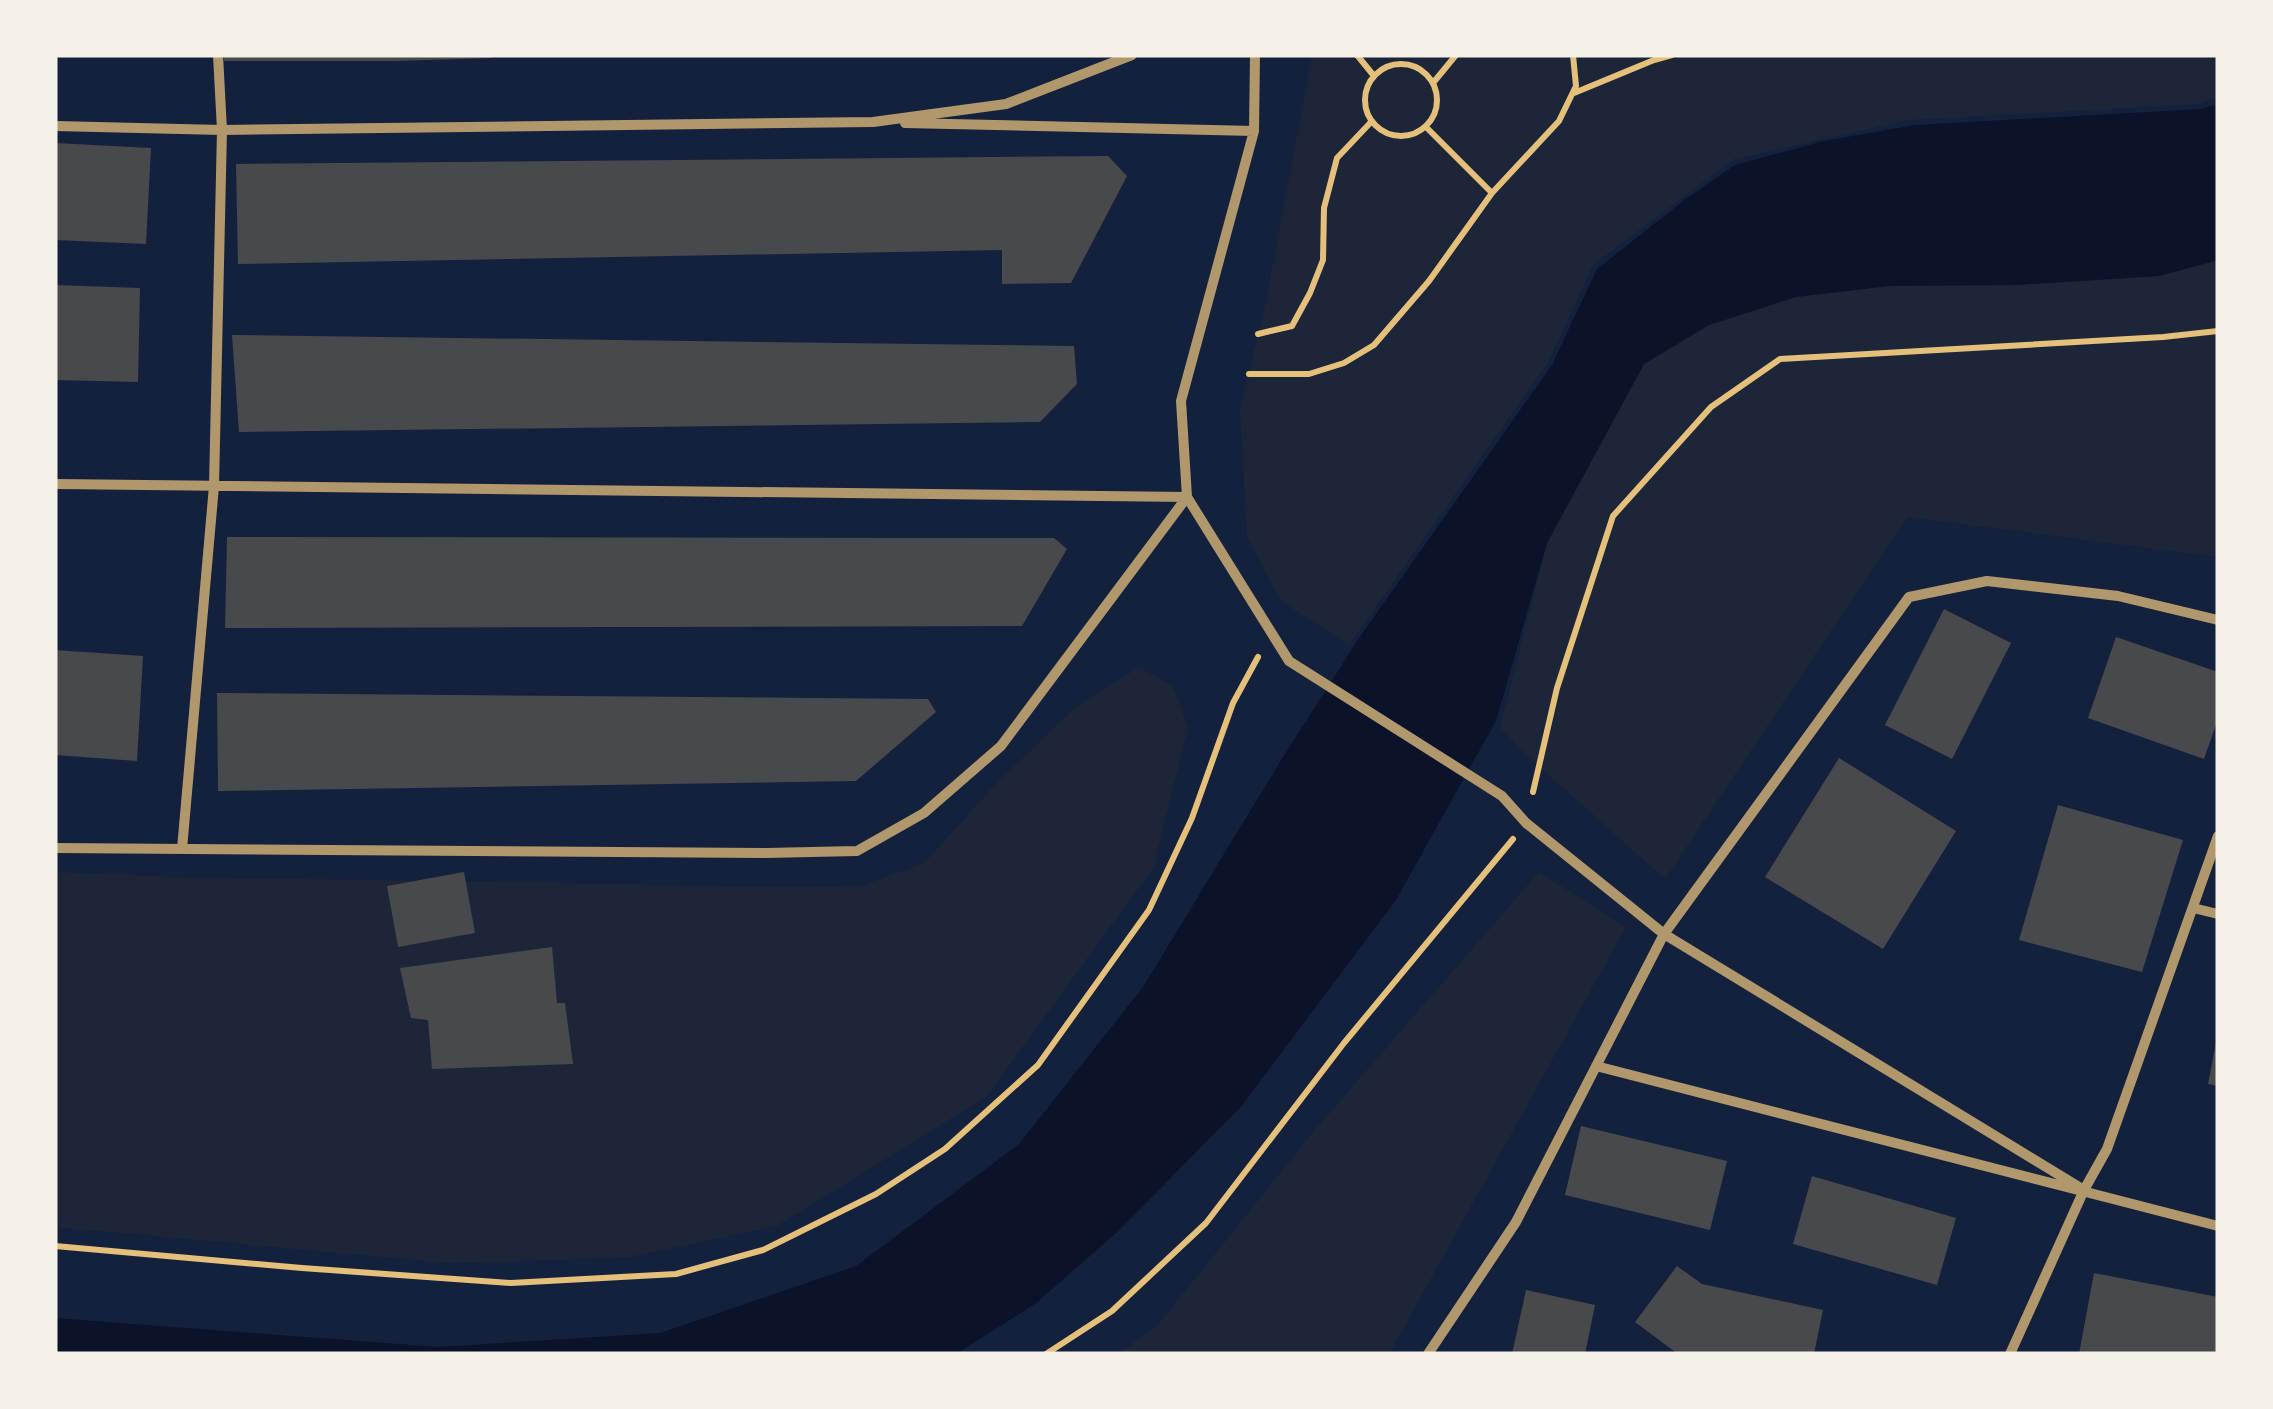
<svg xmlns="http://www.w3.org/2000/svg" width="2273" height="1409" viewBox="0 0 2273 1409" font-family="Montserrat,sans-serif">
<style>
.green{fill:#1d2539}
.water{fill:#0b132b}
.building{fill:#48494c}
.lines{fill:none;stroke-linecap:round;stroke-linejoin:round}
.path{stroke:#e5c07b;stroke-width:6}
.minor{stroke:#b1986c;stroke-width:10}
</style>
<rect width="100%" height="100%" fill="#14213d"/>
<path class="green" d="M1312,55h906v42l-20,7 -290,16 -174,39 -141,106 -44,96 -200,284 -68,-44 -34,-64 -7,-127 25,-105z
M2218,260v297l-311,-40 -242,362 -142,-127 -23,-25 47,-184 97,-179 65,-39 87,-28 93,-11 127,-1 143,-9z
M1139,667l34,19 15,41 -34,140 -168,230 -209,129 -152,32 -176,5 -394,-36v-355l124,5 620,10 64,-2 60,-21 76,-83 78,-75z
M1539,872l87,55 -237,427h-272l39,-27 158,-196z"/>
<path class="water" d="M2218,104v156l-59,16 -143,9 -127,1 -93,11 -87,28 -65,39 -97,179 -51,178 -100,179 -156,208 -124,125 -81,71 -79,50h-901v-36l383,29 222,-14 196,-67 163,-122 124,-157 140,-230 76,-119 193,-273 45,-96 90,-71 48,-33 89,-24 91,-16 285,-16z"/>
<path class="building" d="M224,55h268v3l-96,3h-172z
M55,143l96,5 -5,96 -91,-4z
M1108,156l19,20 -56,107 -69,1v-34l-764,14 -2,-100z
M55,285l85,3 -2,94 -83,-2z
M232,335l842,11 3,38 -37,38 -801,10z
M227,537l827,1 13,11 -45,77 -797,2z
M1944,609l67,34 -59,116 -67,-34z
M2116,637l102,35v47l-14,40 -116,-41z
M55,650l88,6 -6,105 -82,-6z
M217,693l711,6 8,13 -80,69 -638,10z
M1839,758l117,73 -73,118 -118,-72z
M2058,805l125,35 -41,132 -123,-32z
M464,872l11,61 -77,14 -11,-61z
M552,947l5,56h8l8,61 -141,5 -4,-49 -17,-2 -11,-50z
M2216,1043l2,1v42l-10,-2z
M1581,1126l146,35 -17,69 -145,-35z
M1812,1176l144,42 -19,67 -144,-41z
M1677,1266l25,18 121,26 -9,44h-136l-43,-32z
M2094,1273l124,24v57h-139z
M1526,1290l69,15 -10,49h-73z"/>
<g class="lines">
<path class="path" d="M1357,55l17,21
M1365 100a36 36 0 1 1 72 0a36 36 0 1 1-72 0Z
M1433,83l23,-28
M1574,93l80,-33 18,-5
M1426,127l66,66
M1258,334l34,-8 18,-33 13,-33 1,-52 13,-50 35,-37
M1249,374h60l35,-11 30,-18 55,-64 63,-88 67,-72 17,-35 -3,-31
M1533,792l24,-104 56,-172 98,-109 69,-48 383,-22 55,-6
M55,1246l247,22 209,15 165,-9 87,-24 113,-56 69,-45 93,-84 111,-155 43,-92 41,-115 25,-46
M1046,1354l66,-43 94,-88 138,-180 169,-204"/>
<path class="minor" d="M1255,55l-1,76 -73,270 6,96 102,164 213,135 24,27 138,111 420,256
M905,123l349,8
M55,126l167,4 651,-8 133,-18 126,-49
M55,484l1132,13
M55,848l711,5 91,-2 67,-38 77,-67 186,-249
M182,849l32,-363 8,-356 -4,-75
M2193,908l25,6
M1596,1066l622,160
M1428,1354l88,-132 148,-288 245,-337 78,-16 131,15 100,24
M2010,1354l74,-164 23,-41 111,-313"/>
</g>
<rect width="2273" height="1409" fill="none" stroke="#f6f1e7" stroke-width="115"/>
</svg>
